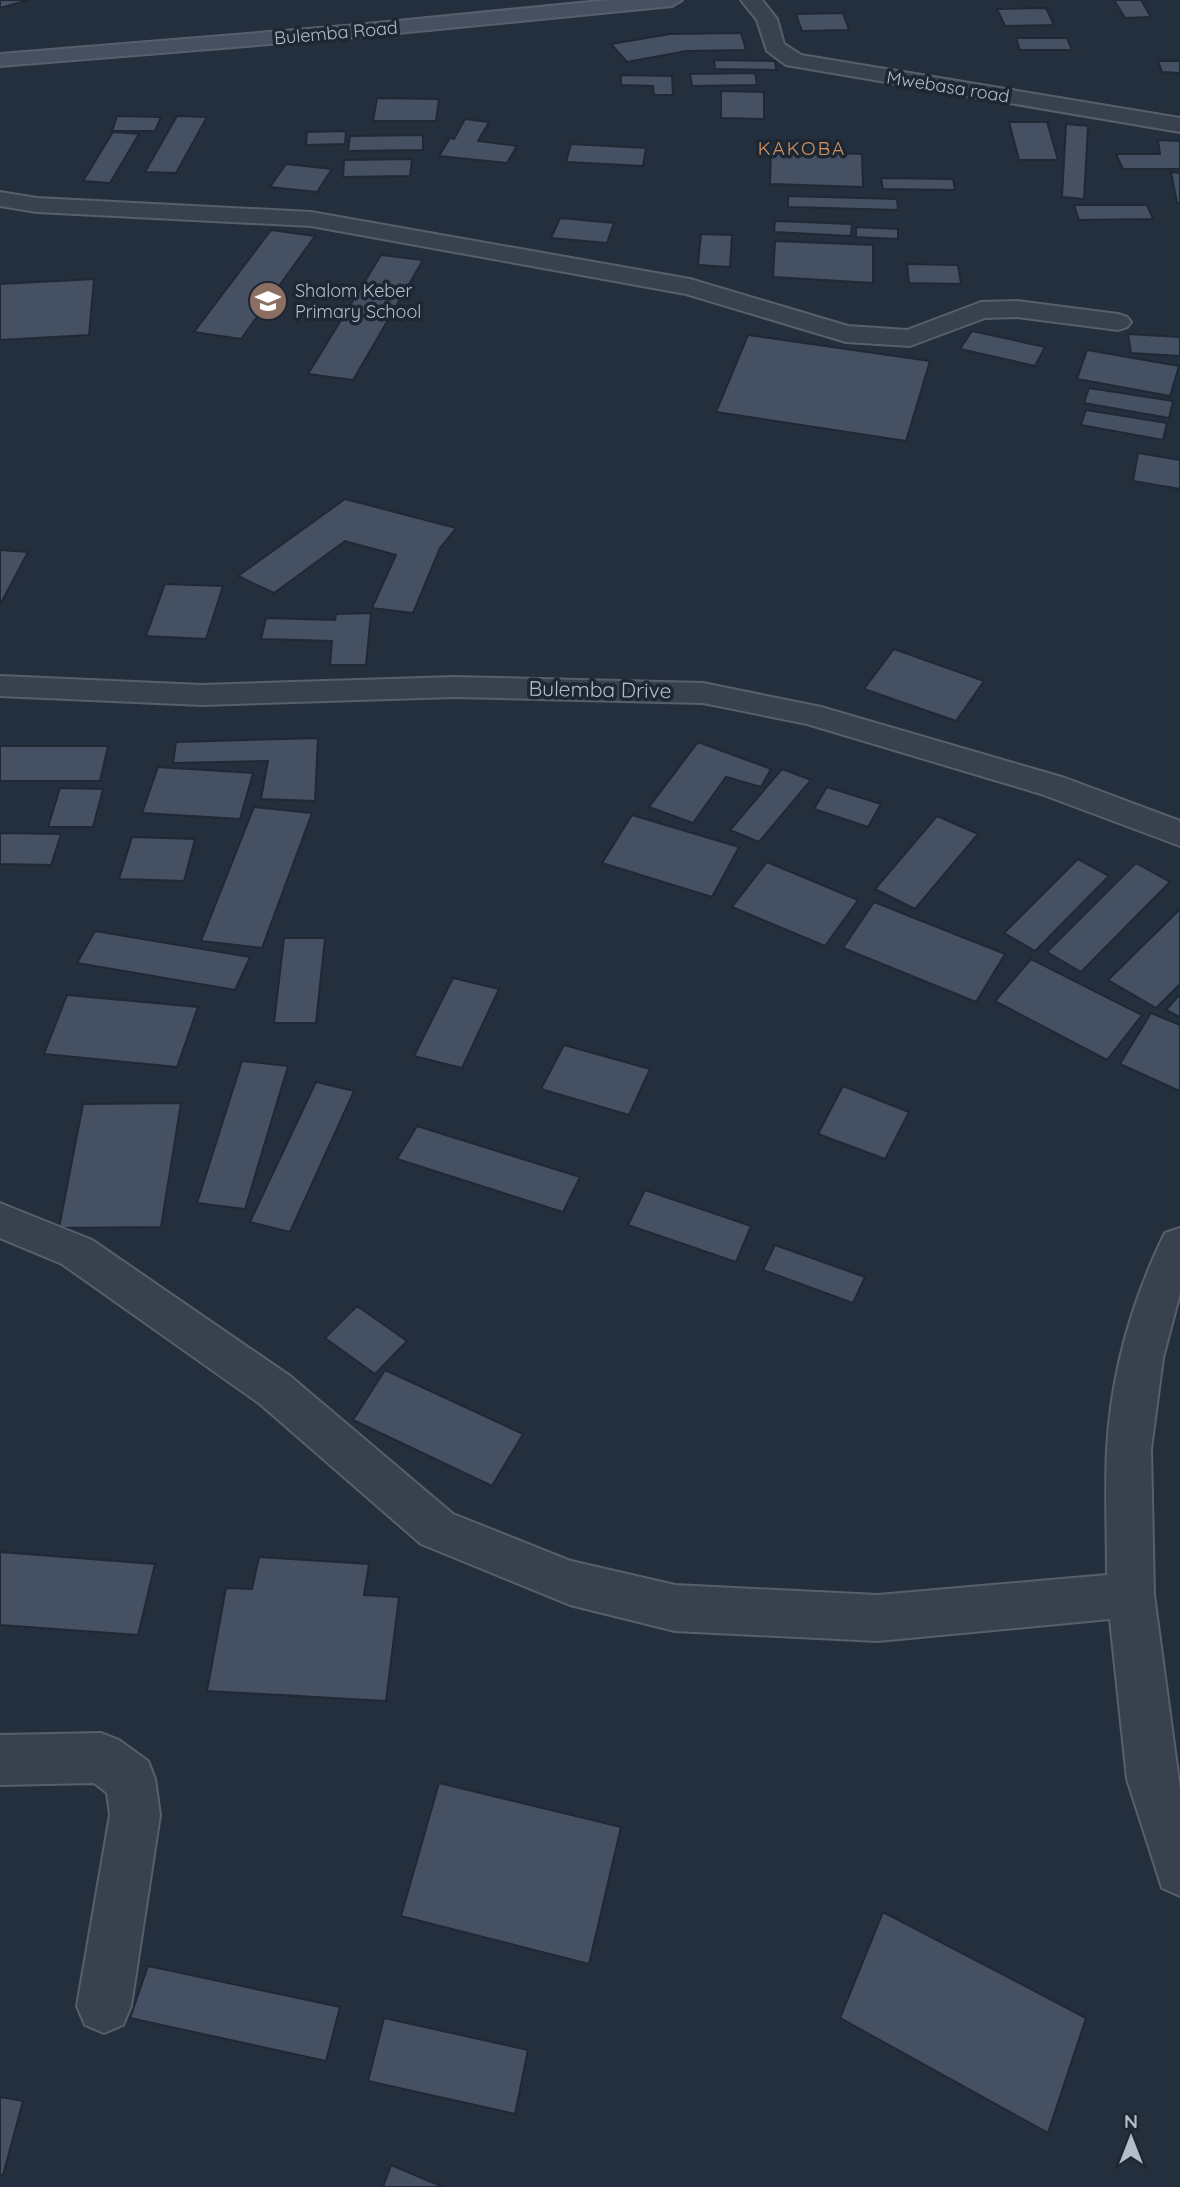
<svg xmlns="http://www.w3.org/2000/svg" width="1180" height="2187" viewBox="0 0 1180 2187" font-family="Quicksand,sans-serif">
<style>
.building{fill:#455162;stroke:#1f2835;stroke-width:2}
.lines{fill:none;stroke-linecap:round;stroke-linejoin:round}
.street-casing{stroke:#565f6c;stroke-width:4}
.secondary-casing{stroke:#565f6c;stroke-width:4}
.street{fill:#38414e;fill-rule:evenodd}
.secondary{fill:#465061;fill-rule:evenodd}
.labels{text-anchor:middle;stroke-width:7;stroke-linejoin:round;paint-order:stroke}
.far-street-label{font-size:18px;fill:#b4bcc9;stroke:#1d2633}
.far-poi-label{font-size:18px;fill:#b4bcc9;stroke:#1d2633;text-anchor:start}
.far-neighbourhood-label{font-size:19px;letter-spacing:2px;fill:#d59563;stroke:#1d2633}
.street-label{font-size:21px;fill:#b4bcc9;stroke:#1d2633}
</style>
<rect width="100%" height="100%" fill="#242f3e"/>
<path class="building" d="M0,0h29l-29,8z
M1114,0h27l10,17 -26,1z
M1046,8l8,17 -49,1 -8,-17z
M843,13l6,17 -47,1 -6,-17z
M741,33l5,17 -60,1 -59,11 -16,-18 59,-10z
M1016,38h51l5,12h-52z
M714,60l61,1 1,9 -61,-1z
M1158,61h22v12l-18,-1z
M755,73l2,12 -65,1 -2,-12z
M621,75l51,1 1,19h-19l-1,-9 -32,-1z
M721,91l43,1v27l-43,-1z
M377,98l62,1 -3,22h-63z
M117,116l44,1 -6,14h-43z
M177,116l30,1 -31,56 -31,-1z
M465,119l24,3 -11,19 39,5 -10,17 -68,-7 11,-18 4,1z
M1009,122h38l11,38h-39z
M1066,124l22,2 -4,73 -22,-2z
M346,131l-1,13 -39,1 1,-13z
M113,132l26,2 -29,49 -27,-2z
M423,135v15l-75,1 2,-15z
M1158,140l22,1v28h-57l-7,-15h44z
M571,144l75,4 -3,18 -77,-4z
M771,151l91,3 1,33 -93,-3z
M412,159l-2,17 -67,1 1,-17z
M286,164l46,5 -15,23 -47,-5z
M1171,172l9,1v30h-3z
M881,178l72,1 2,11 -72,-1z
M788,196l109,3 1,11 -110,-3z
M1074,205h73l6,14 -74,1z
M560,218l54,5 -7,20 -56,-5z
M775,221l77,3 -1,12 -77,-4z
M856,227l42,2v10l-42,-2z
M271,230l44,6 -74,103 -47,-7z
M701,234l31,1 -2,32 -32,-2z
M775,241l98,4v38l-100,-6z
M381,255l42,5 -70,120 -45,-6z
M907,264l51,1 3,19 -52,-1z
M94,279l-5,56 -89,5v-56z
M972,331l73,16 -10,19 -75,-17z
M1128,334l52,3v19l-49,-3z
M748,335l182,26 -24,80 -190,-29z
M1087,350l92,16 -9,30 -93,-17z
M1089,388l84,13 -4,17 -85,-15z
M1086,410l81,13 -4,17 -82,-15z
M1138,453l42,7v29l-47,-8z
M345,499l111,29 -16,20 -27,65 -41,-5 24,-53 -51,-14 -71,52 -36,-17z
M0,550l28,2 -28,53z
M165,584l58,2 -17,53 -60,-3z
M371,613l-5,52h-36l2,-24 -71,-2 5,-21 69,2 1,-6z
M894,649l90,32 -28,40 -92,-32z
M318,738l-3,63 -54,-2 7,-38 -95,2 3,-21z
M698,742l73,27 -10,18 -35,-10 -33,46 -44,-16z
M0,746h108l-8,35h-100z
M158,767l95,6 -13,46 -98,-6z
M782,769l29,11 -52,62 -29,-12z
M827,787l54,17 -13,23 -54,-18z
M60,788l43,1 -10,38h-45z
M254,807l58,6 -50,135 -61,-7z
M632,815l107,32 -27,50 -110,-34z
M937,816l41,18 -63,75 -40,-20z
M0,833l61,1 -10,31 -51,-1z
M132,837l63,2 -11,42 -65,-2z
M1078,859l31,17 -74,75 -31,-18z
M767,862l91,38 -33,46 -93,-39z
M1136,863l34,19 -89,90 -34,-20z
M874,902l131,52 -29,48 -133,-54z
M1180,909v75l-24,24 -48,-28z
M95,931l155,26 -15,33 -158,-27z
M284,938h41l-9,85h-42z
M1031,959l111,56 -35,45 -112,-59z
M453,978l46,11 -37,79 -48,-12z
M1180,994v23l-14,-7z
M67,995l131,12 -21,60 -133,-13z
M1151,1013l29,12v66l-60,-27z
M564,1045l86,24 -21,46 -88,-26z
M242,1061l46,5 -43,143 -48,-6z
M316,1082l38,9 -64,141 -40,-10z
M843,1086l66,26 -24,47 -67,-25z
M181,1103l-20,124 -102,1 24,-124z
M417,1126l163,51 -17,35 -166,-53z
M645,1190l106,36 -15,36 -108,-37z
M775,1245l90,32 -12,26 -90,-33z
M357,1306l50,35 -32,33 -50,-36z
M385,1370l138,64 -31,52 -139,-66z
M0,1552l155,12 -17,71 -138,-10z
M259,1557l110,7 -5,31 35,2 -13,104 -179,-10 19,-103 26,1z
M439,1783l182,44 -32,137 -188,-48z
M883,1912l203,106 -38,115 -208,-115z
M148,1966l192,41 -14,54 -196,-43z
M384,2018l144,32 -13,64 -147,-33z
M0,2097l23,4 -20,74h-3z
M391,2165l52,22h-60z"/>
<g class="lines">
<defs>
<path id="street" d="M741,0h21l15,19 7,25 17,11 379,63v14l-394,-67 -19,-14 -10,-31z
M0,192l37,6 274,14 379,67 158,47 59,4 74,-28 36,-1 101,13 9,3 4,5 -4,5 -9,3 -101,-13 -32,1 -75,28 -64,-4 -160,-48 -375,-68 -274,-14 -37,-6z
M0,676l202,9 252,-8 249,6 118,24 244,71 115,43v25l-139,-52 -234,-70 -104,-21 -249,-6 -252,8 -202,-9z
M0,1203l92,37 198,136 163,138 118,47 104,24 203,10 229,-20c0,-42 -2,-84 0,-125 4,-75 25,-150 58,-217l15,-5v65l-17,65 -12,91 3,146 26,194v107l-18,-8 -35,-109 -17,-160 -232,22 -203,-10 -105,-26 -149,-61 -161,-140 -198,-140 -62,-26z
M101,1733l18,7 29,21 7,18 5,36 -29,191 -8,19 -19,8 -19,-8 -8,-19 33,-191 -3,-22 -13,-10 -94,2v-50z"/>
<path id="secondary" d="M610,0h72l-10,6 -315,31 -357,29v-12l357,-29z"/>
</defs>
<use href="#street" class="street-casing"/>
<use href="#secondary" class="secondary-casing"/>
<use href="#street" class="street"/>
<use href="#secondary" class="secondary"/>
</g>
<defs>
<symbol id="school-disc" viewBox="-11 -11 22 22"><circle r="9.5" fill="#8d6e63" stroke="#1d2633"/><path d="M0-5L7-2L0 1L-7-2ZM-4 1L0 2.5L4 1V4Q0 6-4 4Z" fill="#fff"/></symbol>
</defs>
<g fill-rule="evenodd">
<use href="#school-disc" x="246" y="279" width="44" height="44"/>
</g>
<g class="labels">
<g class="far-street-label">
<text transform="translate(336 33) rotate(-5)" y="6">Bulemba Road</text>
<text transform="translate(948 87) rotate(9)" y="6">Mwebasa road</text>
</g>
<g class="far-poi-label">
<text x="295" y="297">Shalom Keber<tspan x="295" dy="21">Primary School</tspan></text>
</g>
<g class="far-neighbourhood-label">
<text x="802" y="155">KAKOBA</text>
</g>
<g class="street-label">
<text transform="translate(600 690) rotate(1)" y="7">Bulemba Drive</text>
</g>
</g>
<g transform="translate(1131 2138)" stroke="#1d2633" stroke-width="5" paint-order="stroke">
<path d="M0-5L12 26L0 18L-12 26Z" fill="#b4bcc9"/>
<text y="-10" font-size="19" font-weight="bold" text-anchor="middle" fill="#b4bcc9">N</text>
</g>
</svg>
